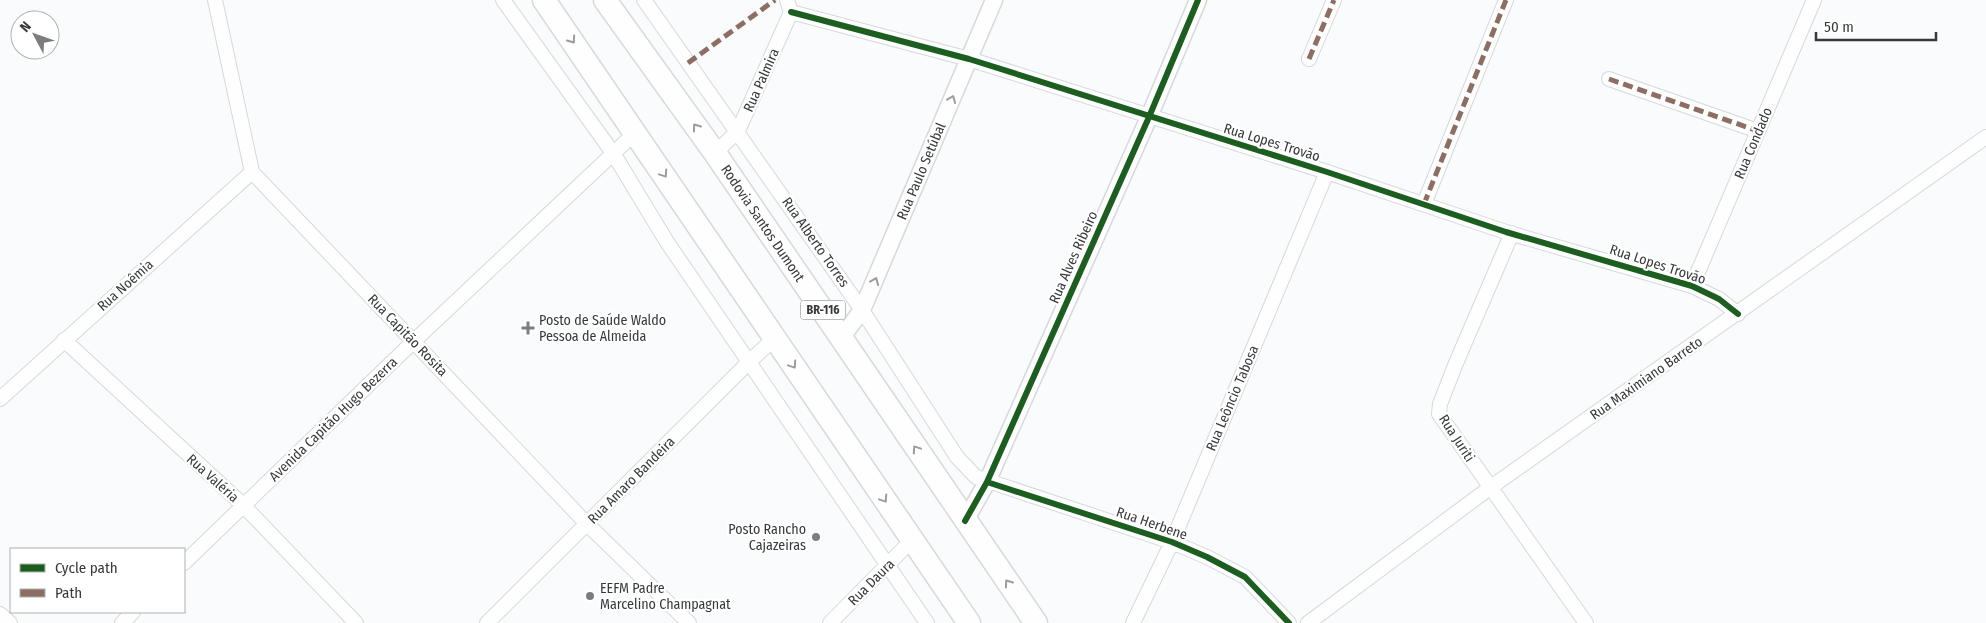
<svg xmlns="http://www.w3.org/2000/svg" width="1986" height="623" viewBox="0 0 1986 623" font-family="'Fira Sans Condensed',sans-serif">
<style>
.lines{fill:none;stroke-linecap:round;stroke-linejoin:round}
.minor-casing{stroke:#d6d8da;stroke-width:16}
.tertiary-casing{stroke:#d6d8da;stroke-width:19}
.trunk-casing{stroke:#d6d8da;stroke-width:25}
.minor{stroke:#fefeff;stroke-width:14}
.tertiary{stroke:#fefeff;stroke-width:16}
.trunk{stroke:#fefeff;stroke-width:22}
.quiet{stroke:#8d6e63;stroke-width:5;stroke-dasharray:10 5;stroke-linecap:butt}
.cycleway-casing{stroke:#fff;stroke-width:9}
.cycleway{stroke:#1b5e20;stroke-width:6}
.oneway{stroke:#9a9c9d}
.poi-dot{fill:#7b7d7f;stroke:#fff;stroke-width:2}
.labels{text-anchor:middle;stroke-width:4.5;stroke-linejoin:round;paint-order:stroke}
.shield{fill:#fff;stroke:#737476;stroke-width:1}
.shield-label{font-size:12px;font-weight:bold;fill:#37393b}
.street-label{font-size:14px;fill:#37393b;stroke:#fff}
.poi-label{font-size:14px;fill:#37393b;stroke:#fff;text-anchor:start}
</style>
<rect width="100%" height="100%" fill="#f9fbfd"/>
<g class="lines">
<defs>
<path id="minor" d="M215,0l37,172 335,352 102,99
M503,0l110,153 54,89 260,381
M644,0l218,310 95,147 19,20 196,65 35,15 38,20 44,46
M791,12l178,47 358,113 179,60 186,54 27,13 19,15
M1309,59l25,-59
M1609,79l149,52
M715,153l23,-22 53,-119 -4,-12
M1424,204l82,-204
M1512,233l-56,130 -16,41 -1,10 147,209
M1692,286l122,-286
M64,340l179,165 113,118
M0,399l252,-227
M184,563l230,-222 222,-209
M0,614l10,9
M122,623l11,-11
M487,623l263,-262 25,-23
M830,623l82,-83
M1133,623l39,-81 155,-370
M1308,623l183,-136 495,-350"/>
<path id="tertiary" d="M842,337l20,-27 132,-310
M965,521l22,-39 162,-365 49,-117"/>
<path id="trunk" d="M544,0l425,623
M605,0l110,153 321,470"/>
</defs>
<use href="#minor" class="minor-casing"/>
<use href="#tertiary" class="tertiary-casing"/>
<use href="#trunk" class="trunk-casing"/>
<use href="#minor" class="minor"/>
<use href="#tertiary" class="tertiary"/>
<use href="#trunk" class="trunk"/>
<path class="quiet" d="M1309,59l25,-59
M688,63l87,-63
M1609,79l149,52
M1424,204l82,-204"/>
<defs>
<path id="cycleway" d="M791,12l178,47 358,113 179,60 186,54 27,13 19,15
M987,482l185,60 35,15 38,20 44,46
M965,521l22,-39 162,-365 49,-117"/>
</defs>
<use href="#cycleway" class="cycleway-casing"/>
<use href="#cycleway" class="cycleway"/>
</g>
<defs><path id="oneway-chevron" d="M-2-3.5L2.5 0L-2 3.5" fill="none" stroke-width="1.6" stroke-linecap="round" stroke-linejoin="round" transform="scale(1.25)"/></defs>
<g class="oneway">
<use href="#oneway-chevron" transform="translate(572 40) rotate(55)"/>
<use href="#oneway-chevron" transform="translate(952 99) rotate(-67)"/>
<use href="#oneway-chevron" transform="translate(696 127) rotate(-126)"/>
<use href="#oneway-chevron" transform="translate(664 174) rotate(56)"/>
<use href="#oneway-chevron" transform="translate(875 281) rotate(-67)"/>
<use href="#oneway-chevron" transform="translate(793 365) rotate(56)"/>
<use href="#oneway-chevron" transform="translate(916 449) rotate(-124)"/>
<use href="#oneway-chevron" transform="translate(884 499) rotate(56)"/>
<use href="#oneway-chevron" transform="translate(1008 583) rotate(-125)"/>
</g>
<g class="poi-dot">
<path d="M525.5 320.5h5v5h5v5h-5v5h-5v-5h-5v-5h5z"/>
<circle cx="816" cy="537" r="5"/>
<circle cx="590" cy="596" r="5"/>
</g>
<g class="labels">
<rect class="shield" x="800.5" y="300.5" width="45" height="19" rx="4"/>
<g class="shield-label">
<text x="823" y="314">BR-116</text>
</g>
<g class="street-label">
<text transform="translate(761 80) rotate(-66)" y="5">Rua Palmira</text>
<text transform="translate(1272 142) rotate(17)" y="5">Rua Lopes Trovão</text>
<text transform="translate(1753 143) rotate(-67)" y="5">Rua Condado</text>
<text transform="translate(921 171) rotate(-67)" y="5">Rua Paulo Setúbal</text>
<text transform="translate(763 223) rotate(56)" y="5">Rodovia Santos Dumont</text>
<text transform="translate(816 242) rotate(55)" y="5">Rua Alberto Torres</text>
<text transform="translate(1073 257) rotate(-66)" y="5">Rua Alves Ribeiro</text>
<text transform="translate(1658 264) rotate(18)" y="5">Rua Lopes Trovão</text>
<text transform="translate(125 285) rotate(-42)" y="5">Rua Noêmia</text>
<text transform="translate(408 335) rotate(46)" y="5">Rua Capitão Rosita</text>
<text transform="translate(1646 378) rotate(-35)" y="5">Rua Maximiano Barreto</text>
<text transform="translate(1232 398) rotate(-67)" y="5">Rua Leôncio Tabosa</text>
<text transform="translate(333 419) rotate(-44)" y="5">Avenida Capitão Hugo Bezerra</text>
<text transform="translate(1457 438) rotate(57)" y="5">Rua Juriti</text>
<text transform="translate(213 478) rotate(42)" y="5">Rua Valéria</text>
<text transform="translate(631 480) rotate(-45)" y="5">Rua Amaro Bandeira</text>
<text transform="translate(1152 523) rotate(19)" y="5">Rua Herbene</text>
<text transform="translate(871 582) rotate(-45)" y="5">Rua Daura</text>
</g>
<g class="poi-label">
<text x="539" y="325">Posto de Saúde Waldo<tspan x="539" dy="16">Pessoa de Almeida</tspan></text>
<text x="806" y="534" text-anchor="end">Posto Rancho<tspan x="806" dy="16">Cajazeiras</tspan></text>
<text x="600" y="593">EEFM Padre<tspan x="600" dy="16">Marcelino Champagnat</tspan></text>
</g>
</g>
<rect x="10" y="548" width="175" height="65" fill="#ffffff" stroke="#afb0b1"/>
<rect x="20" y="564" width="25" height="8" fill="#1b5e20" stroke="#afb0b1"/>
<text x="55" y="573" font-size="15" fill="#37393b">Cycle path</text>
<rect x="20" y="589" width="25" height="8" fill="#8d6e63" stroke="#afb0b1"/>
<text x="55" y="598" font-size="15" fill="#37393b">Path</text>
<g transform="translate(35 35) rotate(311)"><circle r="24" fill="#ffffff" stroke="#afb0b1"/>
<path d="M0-4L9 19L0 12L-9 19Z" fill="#7b7d7f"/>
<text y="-8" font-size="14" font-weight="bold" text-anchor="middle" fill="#37393b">N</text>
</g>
<path d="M1816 32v8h120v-8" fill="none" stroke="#37393b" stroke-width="2.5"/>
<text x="1824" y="32" font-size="15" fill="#37393b" stroke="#ffffff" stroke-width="4" paint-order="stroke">50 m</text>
</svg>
